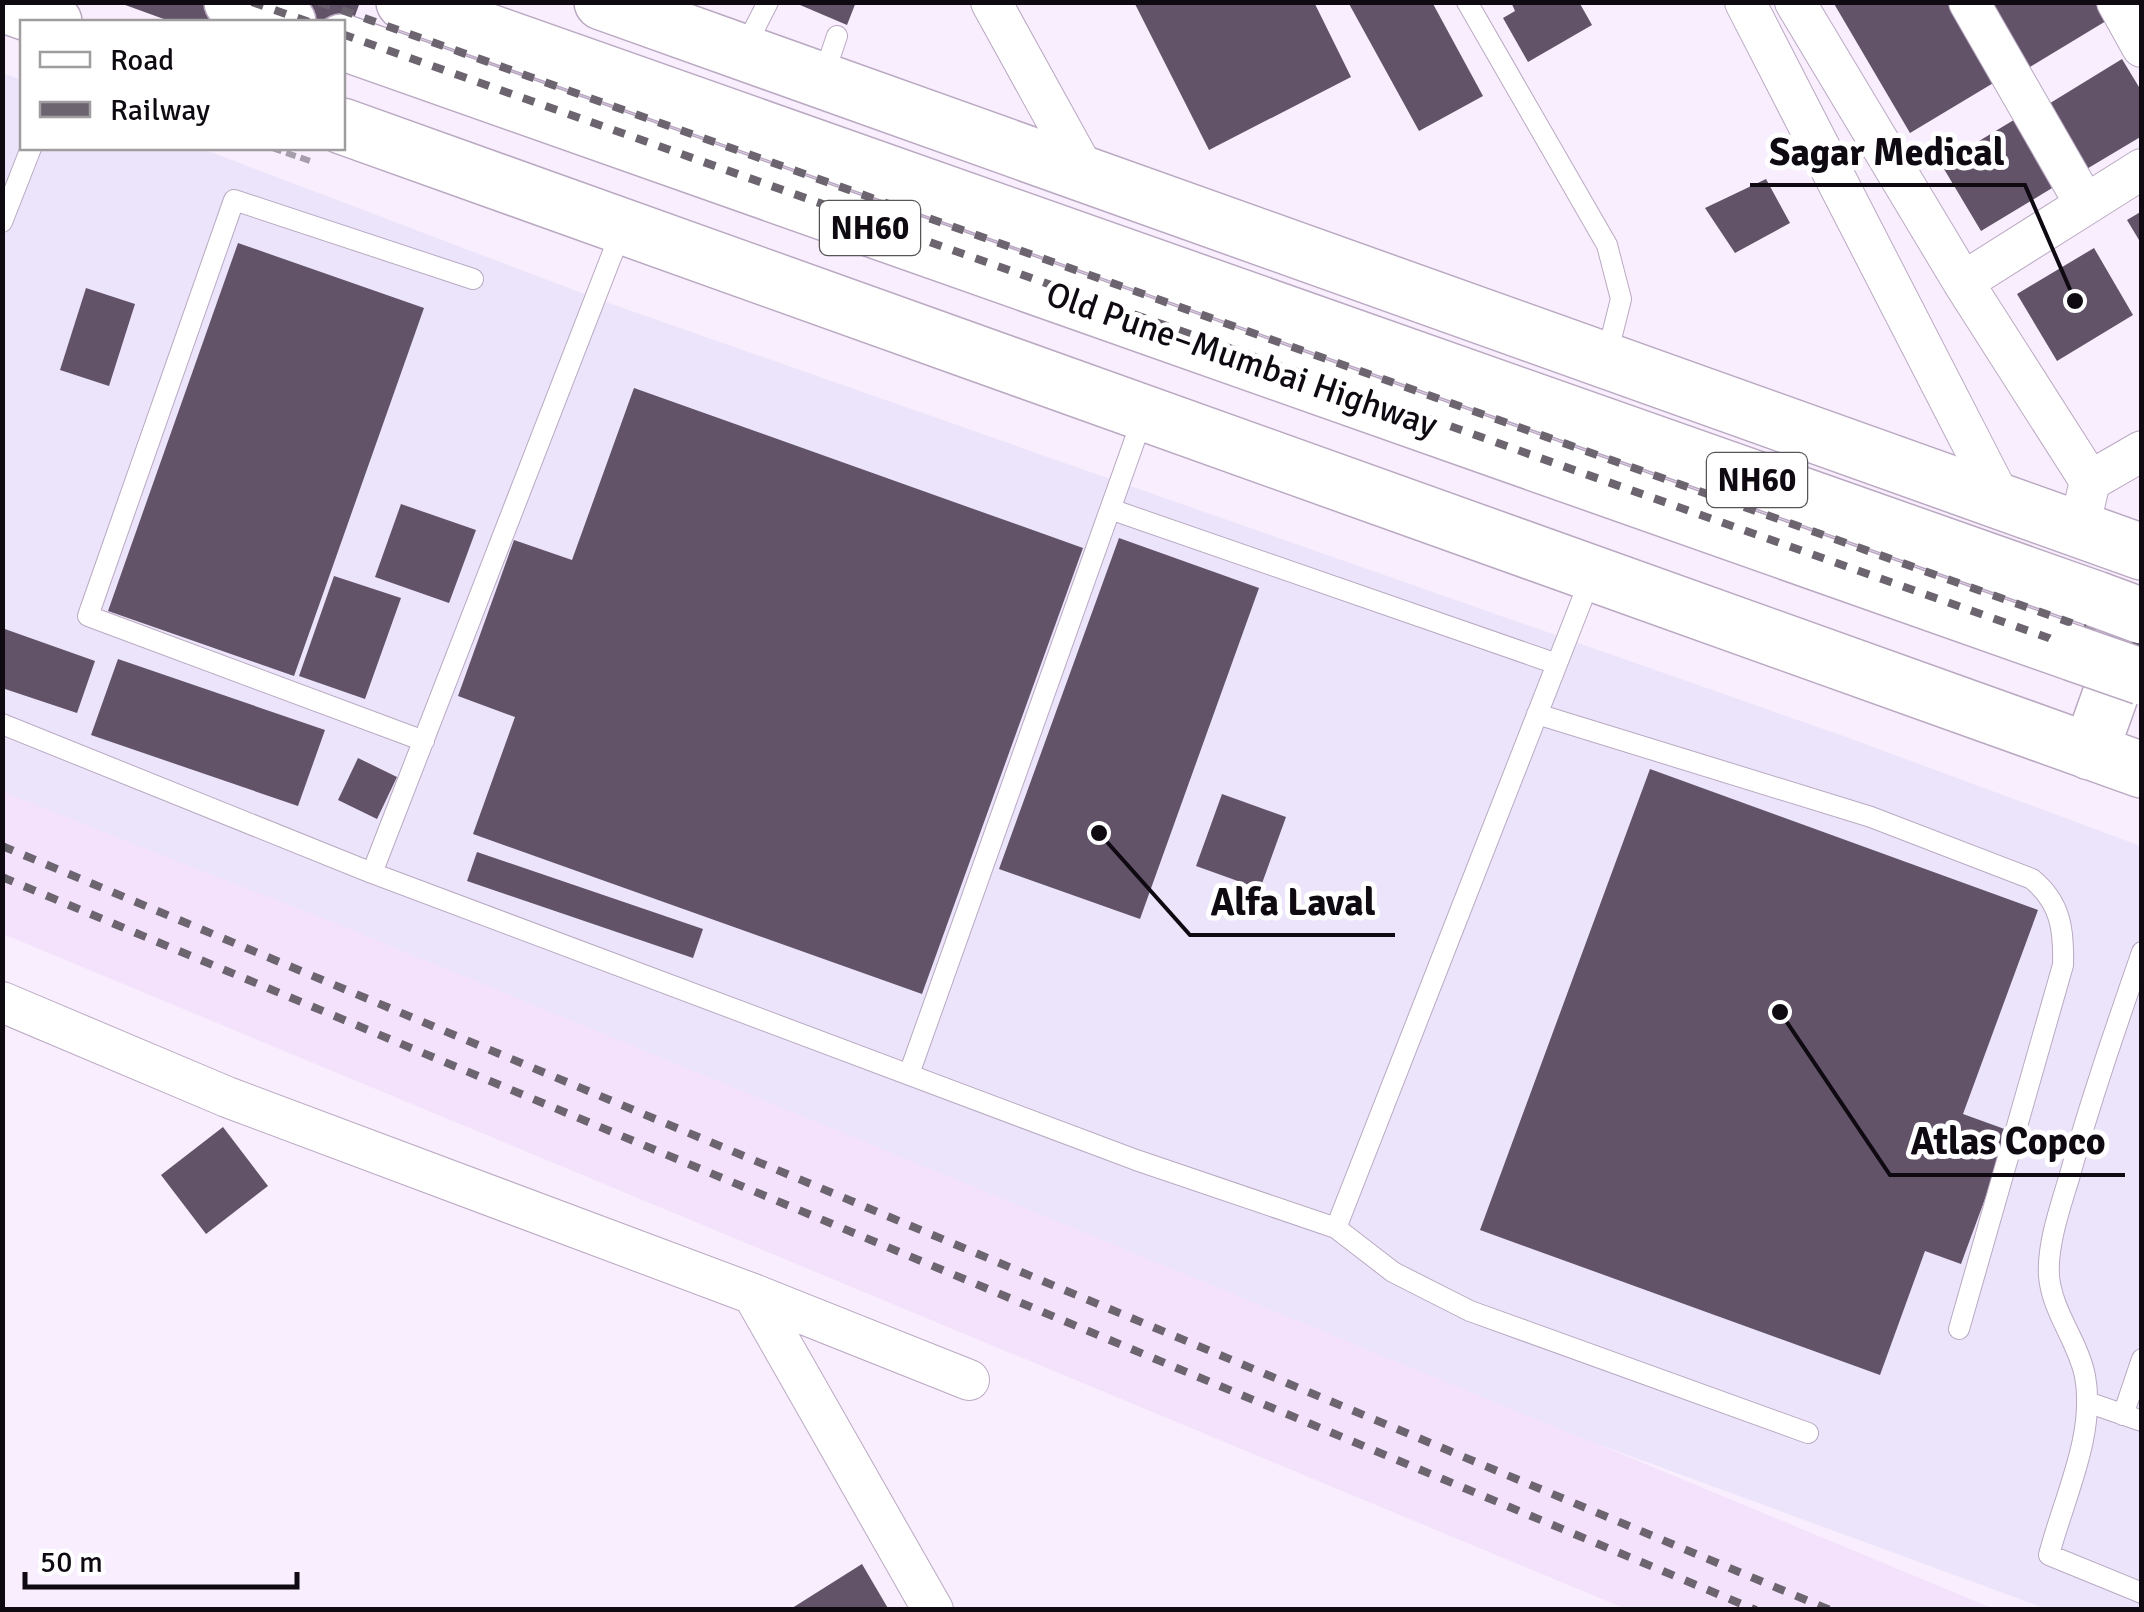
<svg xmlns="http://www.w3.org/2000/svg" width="2144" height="1612" viewBox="0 0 2144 1612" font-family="Signika,sans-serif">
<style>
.built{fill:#f4e2fc}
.industrial{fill:#ebe4fa}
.building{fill:#625369}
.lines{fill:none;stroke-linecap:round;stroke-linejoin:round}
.service-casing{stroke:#baa9c2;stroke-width:22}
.minor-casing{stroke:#baa9c2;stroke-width:42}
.primary-casing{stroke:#baa9c2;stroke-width:58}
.trunk-casing{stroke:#baa9c2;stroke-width:58}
.path{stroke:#a69eaa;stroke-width:6;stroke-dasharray:10 5;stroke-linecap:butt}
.service{stroke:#fff;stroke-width:20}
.minor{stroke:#fff;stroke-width:40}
.primary{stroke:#fff;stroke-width:55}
.trunk{stroke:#fff;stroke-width:55}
.rail{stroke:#6c6570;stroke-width:8;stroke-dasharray:12 12;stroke-linecap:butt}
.trunk-bridge-casing{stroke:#baa9c2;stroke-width:58;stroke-linecap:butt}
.trunk-bridge{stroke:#fff;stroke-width:55}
.labels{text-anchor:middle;stroke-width:10;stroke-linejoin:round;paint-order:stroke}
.shield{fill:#fff;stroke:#575459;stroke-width:2.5}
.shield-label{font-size:32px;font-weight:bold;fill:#0f0a12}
.street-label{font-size:35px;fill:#0f0a12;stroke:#fff}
.leader{fill:none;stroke:#0f0a12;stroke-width:4}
.callout-dot{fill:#0f0a12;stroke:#fff;stroke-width:4}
.callout-label{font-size:38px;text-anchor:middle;font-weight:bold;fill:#0f0a12;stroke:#fff;stroke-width:10;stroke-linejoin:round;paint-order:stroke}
</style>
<rect width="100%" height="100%" fill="#f8eefd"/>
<path class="built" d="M2,780l1992,829h-368l-1623,-675z"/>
<path class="industrial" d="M2,73l20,7v68h178l400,152 1246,437 295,109v763h-94l-463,-170 -1234,-510 -347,-137z"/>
<path class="building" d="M117,2h243l-17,47 -1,-27h-170z
M793,2h63l-9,23z
M1134,2h180l37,75 -142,73z
M1348,2h84l51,94 -64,35z
M1511,2h68l13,23 -64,37 -25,-44 12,-7z
M1833,2h115l47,80 -85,51z
M1985,2h110l11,19 -81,49z
M2122,59l20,33v44l-57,34 -38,-65z
M2022,115l40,67 -81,49 -40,-67z
M1766,179l24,44 -55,30 -30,-45z
M2142,211v34l-15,-25z
M238,243l186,65 -130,368 -186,-65z
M2094,248l39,67 -76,46 -40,-67z
M86,288l49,16 -26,82 -49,-16z
M634,388l449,160 -161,446 -449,-160 42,-117 -57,-21 56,-156 58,20z
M401,504l75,26 -27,73 -74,-26z
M1119,538l140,50 -119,331 -141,-50z
M334,576l67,22 -36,101 -66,-23z
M2,628l93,33 -18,52 -75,-25z
M118,659l207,71 -27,76 -207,-71z
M358,758l39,19 -20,42 -39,-19z
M1650,769l388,141 -75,204 47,17 -49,133 -36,-13 -45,124 -400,-145z
M1222,794l64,23 -26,72 -64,-23z
M477,852l226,77 -10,29 -226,-77z
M223,1127l45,59 -62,48 -45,-59z
M862,1564l27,46h-100z"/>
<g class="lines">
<defs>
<path id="service" d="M1467,2l140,243 14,54 -15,60
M743,51l25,-49
M823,77l14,-41
M2,222l29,-74
M1113,510l444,154
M1537,714l334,103 161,62c29,24 32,51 31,86l-104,364
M2,724l370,149 764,287 200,68 57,44 77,39 338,122
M424,741l-336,-125 146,-416 239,79
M372,873l250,-644
M2142,952c-26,75 -52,150 -73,226 -9,30 -22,67 -20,98 3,36 29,65 36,100 11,59 -22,124 -36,179l93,38
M909,1074l234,-657
M1336,1228l255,-651
M2087,1402l55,19
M2123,1415l19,-56"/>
<path id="minor" d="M991,2l96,174
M1745,2l258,502
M1795,2l168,280 127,199
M1969,2l116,202
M2117,2l25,45
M1963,282l179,-113
M2084,507l6,-26 52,-30
M2,1002l225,95 526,197 180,316
M753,1294l216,86"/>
<path id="primary" d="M602,2l1540,550
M2,4l52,18
M342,126l1800,644
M2090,752l46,-129"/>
<path id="trunk" d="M232,2l56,20
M404,2l1692,597
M342,42l1731,611"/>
</defs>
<use href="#service" class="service-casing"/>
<use href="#minor" class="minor-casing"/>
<use href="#primary" class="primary-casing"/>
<use href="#trunk" class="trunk-casing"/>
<path class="path" d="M272,148l41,14"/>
<use href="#service" class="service"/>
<use href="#minor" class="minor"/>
<use href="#primary" class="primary"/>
<use href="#trunk" class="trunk"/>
<path class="rail" d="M252,2l57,20
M319,2l1823,646
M342,34l1800,637
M2,846l1828,764
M2,877l1754,733"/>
<defs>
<path id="trunk-bridge" d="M2096,599l46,17
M2073,653l69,24"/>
</defs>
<use href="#trunk-bridge" class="trunk-bridge-casing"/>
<use href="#trunk-bridge" class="trunk-bridge"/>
</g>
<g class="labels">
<g class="shield">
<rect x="820" y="201" width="100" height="54" rx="8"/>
<rect x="1707" y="453" width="100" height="54" rx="8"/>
</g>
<g class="shield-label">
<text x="870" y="239">NH60</text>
<text x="1757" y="491">NH60</text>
</g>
<g class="street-label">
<text transform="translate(1242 359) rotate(19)" y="12">Old Pune–Mumbai Highway</text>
</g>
</g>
<path class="leader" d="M2075 301L2025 185H1750M1099 833L1190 935H1395M1780 1012L1890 1175H2125"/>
<g class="callout-dot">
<circle cx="2075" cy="301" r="10"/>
<circle cx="1099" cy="833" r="10"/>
<circle cx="1780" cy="1012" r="10"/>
</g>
<g class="callout-label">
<text x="1887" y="165">Sagar Medical</text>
<text x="1293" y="915">Alfa Laval</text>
<text x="2008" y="1154">Atlas Copco</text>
</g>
<rect width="2144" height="1612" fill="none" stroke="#0f0a12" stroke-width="10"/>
<rect x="20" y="20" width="325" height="130" fill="#ffffff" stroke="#9f9da0" stroke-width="2.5"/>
<rect x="40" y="52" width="50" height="15" fill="#ffffff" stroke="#9f9da0" stroke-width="2.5"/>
<text x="110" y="70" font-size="30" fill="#0f0a12">Road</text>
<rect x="40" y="102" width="50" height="15" fill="#6c6570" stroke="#9f9da0" stroke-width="2.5"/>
<text x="110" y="120" font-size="30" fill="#0f0a12">Railway</text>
<path d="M25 1572v15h272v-15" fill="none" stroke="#0f0a12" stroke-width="5"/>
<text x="40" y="1572" font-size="30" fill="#0f0a12" stroke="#ffffff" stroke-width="8" paint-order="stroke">50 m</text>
</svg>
